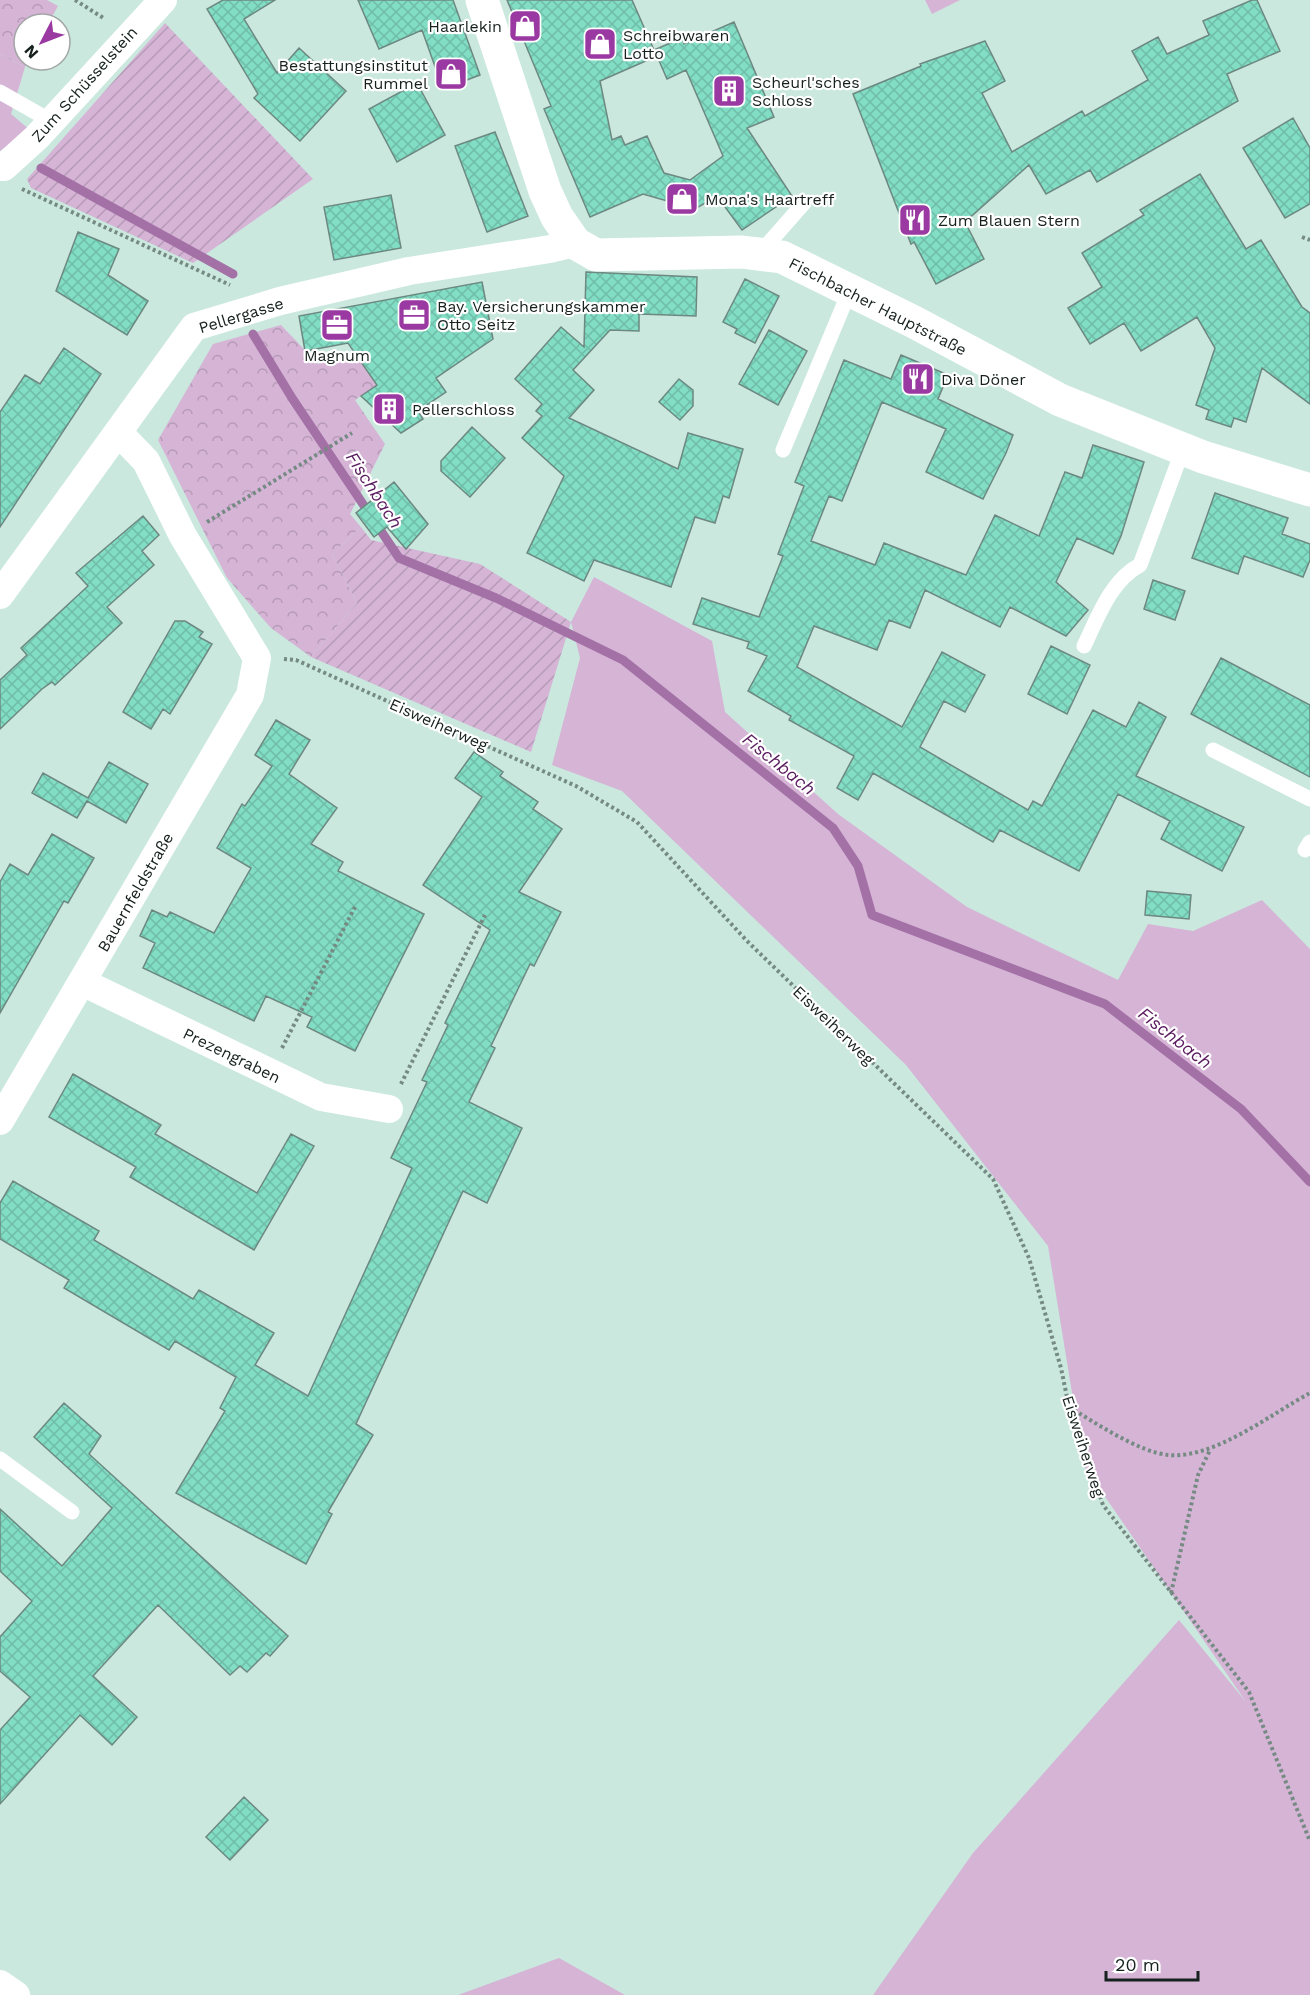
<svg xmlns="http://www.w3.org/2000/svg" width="1310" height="1995" viewBox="0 0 1310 1995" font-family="'Work Sans',sans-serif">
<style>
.grass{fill:#d5b4d6}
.forest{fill:url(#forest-crowns)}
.garden{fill:url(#garden-furrows)}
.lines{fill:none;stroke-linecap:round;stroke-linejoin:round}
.stream{stroke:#a371a6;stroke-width:9}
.building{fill:url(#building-cross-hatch);stroke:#6d8880;stroke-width:1.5;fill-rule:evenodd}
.path{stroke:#758a83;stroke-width:4;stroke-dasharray:3 3;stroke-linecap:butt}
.lane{stroke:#fff;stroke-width:15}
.street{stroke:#fff;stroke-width:28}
.secondary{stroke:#fff;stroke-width:33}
.labels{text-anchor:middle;stroke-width:4.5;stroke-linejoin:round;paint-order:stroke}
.poi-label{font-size:16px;fill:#16211e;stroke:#fff;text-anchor:start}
.street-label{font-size:16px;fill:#16211e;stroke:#fff}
.water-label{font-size:18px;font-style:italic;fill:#5a1c5f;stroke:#fff}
</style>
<defs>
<pattern id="forest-crowns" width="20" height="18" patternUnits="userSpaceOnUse" patternTransform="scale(1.5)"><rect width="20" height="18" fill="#d5b4d6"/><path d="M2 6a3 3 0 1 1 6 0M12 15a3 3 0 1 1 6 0" fill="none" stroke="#b69ab7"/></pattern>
<pattern id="garden-furrows" width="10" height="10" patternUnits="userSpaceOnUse" patternTransform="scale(1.5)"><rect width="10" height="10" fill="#d5b4d6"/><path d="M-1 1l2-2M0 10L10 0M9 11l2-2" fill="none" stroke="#b69ab7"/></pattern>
<pattern id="building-cross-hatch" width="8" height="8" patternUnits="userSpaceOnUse" patternTransform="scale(1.5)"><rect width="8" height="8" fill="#81ddc4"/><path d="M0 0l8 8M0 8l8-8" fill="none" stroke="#6fbda8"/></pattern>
</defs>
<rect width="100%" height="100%" fill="#cae8de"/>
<path class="grass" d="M925,0h35l-28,14z
M0,54l25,13 -14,47 19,16 -30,21z
M594,577l118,64 13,71 113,102 129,93 151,73 30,-56 45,7 69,-31 48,49v1046h-437l100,-142 206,-233 67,82 -162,-236 -36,-220 -142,-181 -284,-274 -70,-26 28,-107 -9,-36z
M559,1958l66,37h-167z"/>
<path class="forest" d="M0,0h47l11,6 -10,18h-24v36h5l-4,7 -25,-13z
M281,325l37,39 36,-13 23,34 -22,15 30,44 -35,70 11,13 -29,27 25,49 -46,54 -40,-29 -44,-50 -69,-138 55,-96z"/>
<path class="garden" d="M165,23l148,156 -120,84 -162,-75 -4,-9z
M361,527l10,13 109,24 91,58 -40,130 -220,-95 46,-54 -25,-49z"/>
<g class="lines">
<path class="stream" d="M41,168l192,106
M253,334l39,64 107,160 97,40 127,62 210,168 25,38 14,49 233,89 136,105 69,73"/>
</g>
<path class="building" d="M223,0h52l-31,19 33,54 22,-25 47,43 -46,50 -46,-43 4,-4 -51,-85z
M358,0h95l27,75 -37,14 -21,-59 -43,19z
M507,0h125l22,50 28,-12 2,6 50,-22 40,95 -27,11 45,68 -50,34 -25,-34 -22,13 -52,-15 -53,23 -46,-108 7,-3zM657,56l10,23 19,-9 37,86 -33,24 -26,-7 -17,-37 -22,9 -4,-9 -9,4 -12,-59z
M1252,0h5l23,51 -53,23 11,27 -141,81 -7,-12 -44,24 -17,-29 -64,57 19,37 -48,25 -22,-42 -3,2 -58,-150 68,-28 -1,-2 65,-23 20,40 -23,12 30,59 70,-41 3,5 63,-36 -16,-29 26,-14 9,17 42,-19 -6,-14z
M417,83l28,52 -48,27 -28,-53z
M1293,118l17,30v56l-25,14 -42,-70z
M495,132l33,84 -41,16 -32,-86z
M1200,174l46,75 15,-9 41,67 8,6v91l-48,-36 -16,54 -12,-4 -3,9 -25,-8 3,-9 -13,-5 19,-57 -18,-31 -56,34 -17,-28 -34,21 -22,-36 34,-21 -20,-34 62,-38 -4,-5z
M391,195l10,53 -67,12 -10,-53z
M78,232l41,17 -11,26 40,26 -21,34 -71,-44z
M586,272l111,5 -1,39 -57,-2v17l-29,-1 -37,40 21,20 -25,28 109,51 10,-36 55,16 -14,49 -6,-2 -8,27 -20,-6 -24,70 -77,-27 -10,21 -57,-28 37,-77 -42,-38 20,-22 -6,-5 6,-7 -27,-25 46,-52 23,20z
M745,279l34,17 -24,47 -20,-10 2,-4 -14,-7z
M482,282l11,57 -57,39 10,14 -28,19 5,8 -22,14 -40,-37 16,-11 -29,-42 -43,8 -6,-35z
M769,330l38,21 -29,54 -39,-21z
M64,348l37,26 -101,153v-115l25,-37 15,9z
M901,355l47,20 -10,24 75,36 -7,18 -23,46 -57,-27 20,-43 -64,-27 -40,99 -13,-5 -18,45 64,24 9,-22 82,32 29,-60 44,21 26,-64 17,6 11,-33 51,17 -23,74 -8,18 -36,-16 -21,44 32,28 -22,26 -56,-29 -10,20 -75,-37 -15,38 -21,-8 -12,30 -63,-24 -17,41 105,60 40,-75 43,23 -20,37 -21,-11 -24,46 108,63 5,-9 9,5 51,-96 33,17 13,-25 27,15 -30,59 108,51 -22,44 -61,-32 9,-18 -52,-27 -39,77 -79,-41 -7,12 -120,-69 -15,27 -21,-12 17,-32 -65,-36 2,-4 -43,-25 19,-35 -20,-8 2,-6 -56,-18 9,-26 57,19 24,-61 -5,-2 26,-68 -9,-4 49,-122 47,19z
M679,379l14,11v16l-13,14 -21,-18z
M472,427l33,31 -35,39 -29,-26v-10z
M394,482l34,42 -22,25 -19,-22 -13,10 -18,-24z
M1215,493l73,25 -6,16 28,10v16l-7,17 -59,-21 -6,18 -46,-16z
M143,516l16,19 -17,16 12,14 -47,42 15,16 -67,62 -3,-3 -10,7 -42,40v-49l27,-25 -6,-7 67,-62 -12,-13z
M1153,580l32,11 -10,29 -31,-11z
M175,621h10l18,11 -4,5 13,7 -42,70 -7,-5 -12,20 -28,-17z
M1051,646l39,19 -23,49 -39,-20z
M1221,658l89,47v72l-119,-63z
M276,720l34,20 -21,34 48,34 -26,36 32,18 -5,9 86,43 -69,137 -48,-24 5,-10 -46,-21 -12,25 -111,-53 12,-25 -15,-7 12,-26 15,7 3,-5 44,21 37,-65 -34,-20 25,-44 3,2 27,-40 -17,-11z
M474,752l29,20 -3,4 38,26 -5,7 29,20 -43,63 42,20 -27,54 -4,-2 -13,27 -26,55 4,2 -26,54 53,26 -35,75 -24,-12 -107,233 17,11 -45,77 4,2 -26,50 -130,-71 49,-82 -5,-3 16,-31 -61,-36 -6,9 -105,-62 5,-8 -69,-41v-36l13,-22 86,50 -5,9 99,59 6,-9 75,43 -19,32 53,31 104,-228 -21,-10 36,-76 -5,-2 26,-55 -3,-2 45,-93 -67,-45 59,-88 -27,-19z
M109,762l39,22 -22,39 -39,-22 -10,17 -45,-25 11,-20 45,25z
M52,834l42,24 -26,45 -4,-2 -64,112v-131l10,-18 18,11z
M1147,891l44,4 -2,24 -44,-4z
M73,1074l88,51 -6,9 102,59 34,-59 23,12 -60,104 -124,-73 6,-10 -87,-50z
M64,1403l37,33 -12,18 199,182 -18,20 -4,-3 -19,19 -7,-6 -10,9 -72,-70 -65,71 44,41 -25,28 -32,-30 -80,89v-74l30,-33 -30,-26v-34l32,-36 -32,-30v-62l62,57 50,-58 -78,-71z
M244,1797l24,23 -38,40 -24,-23z"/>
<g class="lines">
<path class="path" d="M75,0l30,19
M22,189l208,96
M1302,237l8,3
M207,522l145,-89
M284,659l12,1 280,126 61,36 110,119 246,238 36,79 32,110 8,39 34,98 146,187 61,149
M282,1048l73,-141
M401,1084l84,-169
M1069,1407c25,15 71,46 100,48 45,4 102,-41 141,-62
M1171,1593l27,-118 12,-25"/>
<path class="lane" d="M0,92l51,29
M760,253l44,-50
M783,450l67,-160
M1084,646c14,-29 27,-66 56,-81l43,-116
M1213,750l97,49
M1305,850l5,-8
M0,1459l72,53"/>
<path class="street" d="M0,167h4l33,-30 126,-137
M0,595l194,-268 86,-26 129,-30 141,-22 25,-6
M82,982l239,115 68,12
M0,1121l250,-426 7,-37 -74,-122 -37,-75 -27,-28
M0,1984l16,11"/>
<path class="secondary" d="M482,0l63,191 12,26 18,26 21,12 146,-3 40,5 132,65 146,78 143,57 107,33"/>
</g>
<defs>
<symbol id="shop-square" viewBox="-11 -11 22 22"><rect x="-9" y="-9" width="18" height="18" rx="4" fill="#9a39a1" stroke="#fff"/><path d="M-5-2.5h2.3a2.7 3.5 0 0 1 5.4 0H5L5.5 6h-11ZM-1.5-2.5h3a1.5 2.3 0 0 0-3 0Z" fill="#fff"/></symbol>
<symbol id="building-square" viewBox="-11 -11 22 22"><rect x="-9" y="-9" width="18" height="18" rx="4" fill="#9a39a1" stroke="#fff"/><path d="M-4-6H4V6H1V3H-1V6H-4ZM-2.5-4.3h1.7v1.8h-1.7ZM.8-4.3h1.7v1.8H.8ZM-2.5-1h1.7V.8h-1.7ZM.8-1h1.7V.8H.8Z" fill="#fff"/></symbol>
<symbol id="restaurant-square" viewBox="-11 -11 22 22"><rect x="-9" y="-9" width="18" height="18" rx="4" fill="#9a39a1" stroke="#fff"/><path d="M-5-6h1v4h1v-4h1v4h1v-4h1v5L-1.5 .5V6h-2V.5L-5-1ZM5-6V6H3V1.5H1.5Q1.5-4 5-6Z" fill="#fff"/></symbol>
<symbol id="office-square" viewBox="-11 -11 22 22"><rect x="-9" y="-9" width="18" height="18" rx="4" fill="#9a39a1" stroke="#fff"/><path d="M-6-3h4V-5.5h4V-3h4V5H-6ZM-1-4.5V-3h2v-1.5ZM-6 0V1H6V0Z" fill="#fff"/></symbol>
</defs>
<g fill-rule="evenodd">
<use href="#shop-square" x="506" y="7" width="38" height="38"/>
<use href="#shop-square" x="581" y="25" width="38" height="38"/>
<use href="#shop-square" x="432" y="55" width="38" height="38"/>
<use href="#building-square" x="710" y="72" width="38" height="38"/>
<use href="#shop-square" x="663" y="180" width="38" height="38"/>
<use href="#restaurant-square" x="896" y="201" width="38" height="38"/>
<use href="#office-square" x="395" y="296" width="38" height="38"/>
<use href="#office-square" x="318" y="306" width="38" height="38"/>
<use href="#restaurant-square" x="899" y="360" width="38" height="38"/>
<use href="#building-square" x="370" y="390" width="38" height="38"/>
</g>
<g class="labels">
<g class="poi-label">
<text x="502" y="32" text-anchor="end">Haarlekin</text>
<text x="623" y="41">Schreibwaren<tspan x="623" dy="18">Lotto</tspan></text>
<text x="428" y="71" text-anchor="end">Bestattungsinstitut<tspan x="428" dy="18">Rummel</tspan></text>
<text x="752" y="88">Scheurl'sches<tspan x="752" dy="18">Schloss</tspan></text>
<text x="705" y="205">Mona's Haartreff</text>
<text x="938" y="226">Zum Blauen Stern</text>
<text x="437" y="312">Bay. Versicherungskammer<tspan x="437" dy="18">Otto Seitz</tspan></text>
<text x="337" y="361" text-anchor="middle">Magnum</text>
<text x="941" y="385">Diva Döner</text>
<text x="412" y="415">Pellerschloss</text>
</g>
<g class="street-label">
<text transform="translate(84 84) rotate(-48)" y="6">Zum Schüsselstein</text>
<text transform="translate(878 306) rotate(27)" y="6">Fischbacher Hauptstraße</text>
<text transform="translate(241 315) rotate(-17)" y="6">Pellergasse</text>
<text transform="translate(439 724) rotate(24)" y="6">Eisweiherweg</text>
<text transform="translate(135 892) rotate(-60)" y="6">Bauernfeldstraße</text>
<text transform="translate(834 1025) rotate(44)" y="6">Eisweiherweg</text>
<text transform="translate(232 1055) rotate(26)" y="6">Prezengraben</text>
<text transform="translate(1084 1446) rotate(72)" y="6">Eisweiherweg</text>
</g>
<g class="water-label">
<text transform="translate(374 490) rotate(57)" y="6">Fischbach</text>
<text transform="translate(779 764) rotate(39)" y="6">Fischbach</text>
<text transform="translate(1175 1038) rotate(38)" y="6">Fischbach</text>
</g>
</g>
<g transform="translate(42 42) rotate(228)"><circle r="28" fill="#ffffff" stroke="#a2a6a5" stroke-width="1.5"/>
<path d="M0-4.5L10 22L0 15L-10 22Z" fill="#9a39a1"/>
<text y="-9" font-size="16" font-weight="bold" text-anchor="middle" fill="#16211e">N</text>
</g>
<path d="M1106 1971v9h92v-9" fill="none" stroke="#16211e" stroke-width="3"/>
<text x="1115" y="1971" font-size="18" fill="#16211e" stroke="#ffffff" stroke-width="4.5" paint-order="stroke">20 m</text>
</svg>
